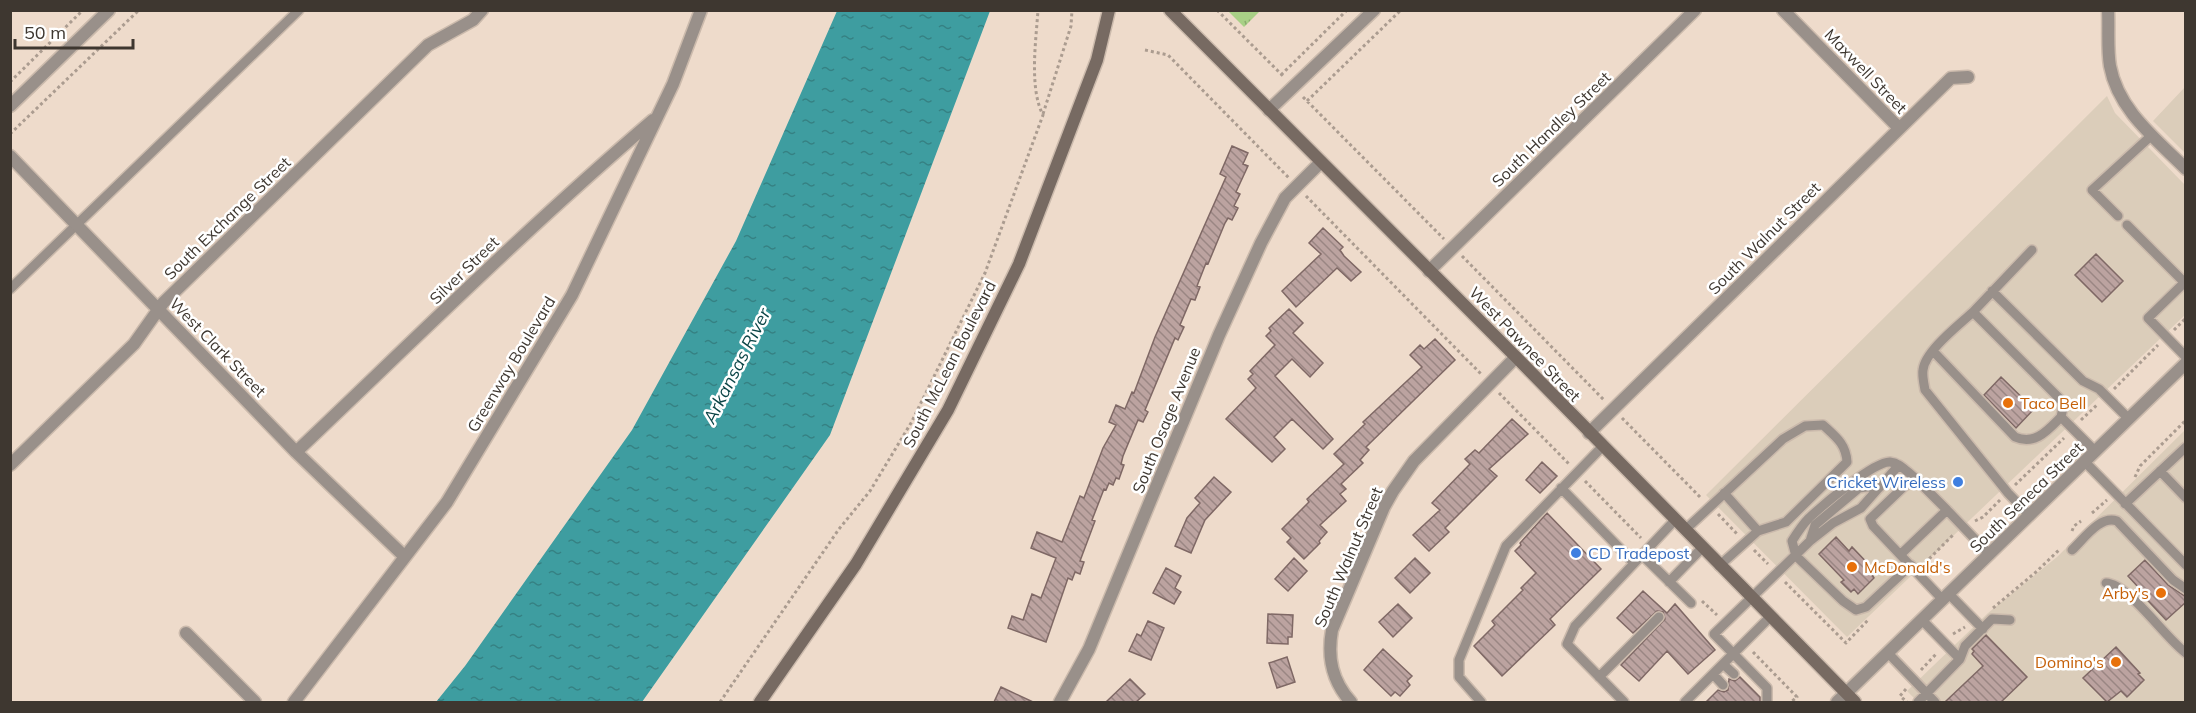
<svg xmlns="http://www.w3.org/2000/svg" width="2196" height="713" viewBox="0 0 2196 713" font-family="Mulish,sans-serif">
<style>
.commercial{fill:#dbcdba}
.grass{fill:url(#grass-tufts)}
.water{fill:url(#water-ripples)}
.building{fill:url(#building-back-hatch);stroke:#7f6865;stroke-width:1.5}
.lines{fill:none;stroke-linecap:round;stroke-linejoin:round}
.service-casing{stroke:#cbbaac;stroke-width:12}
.minor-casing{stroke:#cbbaac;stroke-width:15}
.tertiary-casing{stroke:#cbbaac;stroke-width:15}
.secondary-casing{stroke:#cbbaac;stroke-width:15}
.path{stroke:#ab9c90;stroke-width:3;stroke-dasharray:3 3;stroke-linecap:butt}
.service{stroke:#99908a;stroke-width:9}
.minor{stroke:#99908a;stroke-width:12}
.tertiary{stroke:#99908a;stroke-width:12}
.secondary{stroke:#776a62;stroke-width:12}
.food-dot{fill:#e8710a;stroke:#fff;stroke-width:2}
.shop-dot{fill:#3f7fe0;stroke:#fff;stroke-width:2}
.labels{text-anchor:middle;stroke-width:5;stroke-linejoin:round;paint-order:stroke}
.street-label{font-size:16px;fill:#3e3730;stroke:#fff}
.food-label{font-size:16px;fill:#c56008;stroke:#fff;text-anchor:start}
.shop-label{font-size:16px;fill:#366cbe;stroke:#fff;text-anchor:end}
.water-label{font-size:18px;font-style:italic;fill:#0b4547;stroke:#fff}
</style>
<defs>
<pattern id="grass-tufts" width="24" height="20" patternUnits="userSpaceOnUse" patternTransform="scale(1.5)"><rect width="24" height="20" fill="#a8d086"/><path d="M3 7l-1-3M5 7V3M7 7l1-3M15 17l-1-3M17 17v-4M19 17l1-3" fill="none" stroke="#8aaa6e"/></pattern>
<pattern id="water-ripples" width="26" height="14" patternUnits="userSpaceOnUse" patternTransform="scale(1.5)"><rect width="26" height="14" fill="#3e9da0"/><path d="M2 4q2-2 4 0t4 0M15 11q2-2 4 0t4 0" fill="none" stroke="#358183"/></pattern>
<pattern id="building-back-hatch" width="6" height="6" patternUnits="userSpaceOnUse" patternTransform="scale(1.5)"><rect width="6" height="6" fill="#bca3a0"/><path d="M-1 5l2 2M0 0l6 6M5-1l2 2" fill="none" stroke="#9a8683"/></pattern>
</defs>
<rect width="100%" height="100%" fill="#eedbcb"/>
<path class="commercial" d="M2185,87v66l-32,-32z
M2107,96l8,17 70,72v130l-338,322 -141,-142z
M2185,430v272h-267l-11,-11 81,-78 69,-56z"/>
<path class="grass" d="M1228,11h32l-16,16z"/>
<path class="water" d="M837,11h153l-160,424 -188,267h-206l29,-36 167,-236 104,-189z"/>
<path class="building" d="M1232,146l16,7 -5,11 5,2 -12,26 4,2 -6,12 4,2 -6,12 -4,-2 -3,5 -17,41 -2,-1 -9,23 3,1 -5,13 -4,-1 -11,26 4,2 -6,13 -3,-2 -30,72 3,2 -5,10 -5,-2 -15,36 -2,8 3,1 -5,14 -3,-1 -3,7 -4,-2 -3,7 -2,-1 -12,31 3,1 -15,40 4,1 -4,12 -5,-2 -3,8 -4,-2 -22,64 -38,-14 4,-12 11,4 9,-26 9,4 15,-40 -25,-10 6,-16 25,10 18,-46 4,2 19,-50 13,-23 -7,-3 7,-17 9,4 7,-17 2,1 21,-56 71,-160 -6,-3z
M1323,228l20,19 -3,3 4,6 17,16 -10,9 -14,-13 -41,39 -14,-16 39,-37 -12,-11z
M2096,254l27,27 -21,21 -27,-27z
M1289,309l14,14 -10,10 30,30 -13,14 -18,-18 -17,17 58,63 -10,10 -31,-30 -18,18 11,12 -13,13 -46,-43 30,-31 -8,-9 5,-5 -3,-3 25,-26 -9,-9 5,-5 -2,-3z
M1435,339l20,21 -89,87 3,3 -9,10 3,3 -22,21 5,5 -6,5 6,7 -26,24 7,7 -8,9 1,2 -16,16 -17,-17 4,-4 -9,-9 27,-27 -2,-3 37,-35 -10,-10 31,-30 -2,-2 59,-55 -12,-12 10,-10 4,4z
M2001,377l33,32 -18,19 -32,-33z
M1512,419l16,15 -39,35 8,7 -52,52 4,4 -20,19 -16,-16 27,-25 -8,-7 38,-39 -5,-5 10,-9 4,3z
M1542,462l15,14 -17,17 -14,-13z
M1214,477l17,15 -26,28 -14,33 -16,-7 12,-28 13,-15 -5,-5z
M1547,513l54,56 -51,50 5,6 -53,51 -28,-30 21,-21 -3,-4 31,-31 -2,-2 15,-15 -21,-22 6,-6 -1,-2z
M1836,537l13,14 3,-4 22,23 -3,3 3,5 -16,16 -4,-5 -3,3 -10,-10 3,-2 -25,-26z
M1294,558l13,13 -19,20 -13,-12z
M1415,558l15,15 -20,20 -15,-15z
M2145,560l23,25 18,12v5l-20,18 -29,-31 2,-1 -11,-12z
M1166,568l15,8 -6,12 6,4 -7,12 -21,-11z
M1643,591l24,22 8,-9 40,46 -27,24 -21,-23 -28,30 -18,-16 44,-46 -2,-7 -6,-1 -24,22 -16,-15z
M1398,604l14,14 -19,19 -14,-15z
M1268,614l25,1 -1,22h-4v7l-21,-1z
M1148,621l16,7 -13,32 -22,-9 8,-17 4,2z
M1986,635l41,42 -26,25h-56l38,-36 -11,-12 2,-3 -2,-2z
M2116,647l24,26 -2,1 6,6 -17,17 -6,-6 -14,11 -24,-24z
M1383,649l29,27 -5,5 3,4 -10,11 -5,-4 -4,4 -27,-26z
M1287,657l8,25 -18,6 -8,-25z
M1740,677l20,20v5h-54l12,-12 6,2 4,-2 1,-11 6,2z
M1130,679l15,15 -9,8h-30z
M1001,687l32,15h-39z"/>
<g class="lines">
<defs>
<path id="service" d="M2118,216l-26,-26 60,-55
M2127,225l59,59
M2186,281l-38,37 38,39
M10,289l289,-279
M1992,291l91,90 16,8 30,30
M1973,312l59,-62
M1933,351l82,86c20,9 33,-7 46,-20
M2085,462l101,103
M2160,471l26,27
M1561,488l73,75
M1724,493l34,38
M2125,504l61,-57
M2030,516l-22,-23 -83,-103c-1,-6 -3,-14 -2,-20 2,-19 36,-45 50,-58l91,91 -3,14 35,35
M1685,530l98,-91 22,-13 18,-1c13,12 23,19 24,37l-61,60 -28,9 -39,35
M1810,541l5,-16 44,-37 14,-2 6,2
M2072,550c12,-11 28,-35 45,-29l56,59 13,9
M1901,554l46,-44 43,45
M1642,555l49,48
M1911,565l-45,42 -10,3 -13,-9 -47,-45 -4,-15c5,-8 10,-16 17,-23 13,-12 65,-57 81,-56 10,1 16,9 24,15
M1669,582l33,-34
M2106,583c23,1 59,55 80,70
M1949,594l34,35
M1943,600l-70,-74 -3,-7 44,-42 33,33
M1922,620l38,39
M1888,653l47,49
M1723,664l11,10
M1713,674l10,11
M1599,677l60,-60
M1481,702l-22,-25v-17l47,-114 96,-99
M1624,702l-57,-58 8,-18 100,-106
M1685,702l85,-85
M1767,702v-14l-53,-54 96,-93 23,-18 28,-15 38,-43
M1918,702l42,-43 5,-13 27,-27 18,1"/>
<path id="minor" d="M1783,10l116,118
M2108,10c1,19 -1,38 2,56 8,44 46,73 76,103
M10,106l99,-96
M1269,110l105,-100
M10,156l286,296 109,105
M1429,271l266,-261
M1589,433l362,-355 17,-1
M296,452c118,-112 234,-227 357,-332
M10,465l124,-121 29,-41 265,-258 45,-25 9,-10
M186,633l69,69
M294,702l153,-200 125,-207 101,-211 28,-74
M1060,702l29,-53 130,-314 42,-92 24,-45 36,-36
M1351,702c-19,-21 -24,-44 -19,-72l52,-123 9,-16 21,-30 102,-104"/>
<path id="tertiary" d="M1837,702l349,-339"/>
<path id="secondary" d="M1170,10l346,347 339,345
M760,702l96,-138 92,-154 71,-146 78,-204 12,-50"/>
</defs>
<use href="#service" class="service-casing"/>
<use href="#minor" class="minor-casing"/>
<use href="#tertiary" class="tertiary-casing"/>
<use href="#secondary" class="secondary-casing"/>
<path class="path" d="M1217,10l67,67
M1145,50l23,5 121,123
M1281,75l66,-65
M10,82l73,-72
M1303,97l141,142
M1307,101l94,-91
M1043,114l28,-88 1,-16
M10,134l129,-124
M1306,196l176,179
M1462,256l143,145
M2174,330l12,-12
M2114,389l44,-44
M1499,393l71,72
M1622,418l80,81
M2081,420l17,-16
M2135,477l5,-11 46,-46
M1585,481l56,57
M2015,485l49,-47
M2092,513l15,-13
M1718,514l20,21
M1975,521l8,-4 17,-17
M2072,531l2,-5 7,-5
M1754,550l14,14
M1925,563l29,-29
M1785,582l61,61 23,-24
M1702,601l15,14
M1993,608l43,-36 24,-23
M1953,634l12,-7
M1753,652l44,45 -6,5
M1921,670l16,-17
M1906,689l-6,7 7,6
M720,702l119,-173 31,-38 41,-68 74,-150 58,-158c-14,-27 -7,-74 -5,-105"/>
<use href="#service" class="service"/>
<use href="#minor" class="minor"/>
<use href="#tertiary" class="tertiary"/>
<use href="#secondary" class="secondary"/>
</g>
<g class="food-dot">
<circle cx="2008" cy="403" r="6"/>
<circle cx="1852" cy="567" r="6"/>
<circle cx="2161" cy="593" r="6"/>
<circle cx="2116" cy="662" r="6"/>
</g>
<g class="shop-dot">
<circle cx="1958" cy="482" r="6"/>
<circle cx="1576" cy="553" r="6"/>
</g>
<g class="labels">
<g class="street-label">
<text transform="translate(1866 71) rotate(46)" y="6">Maxwell Street</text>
<text transform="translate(1551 129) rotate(-44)" y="6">South Handley Street</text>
<text transform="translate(227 218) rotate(-44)" y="6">South Exchange Street</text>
<text transform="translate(1764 238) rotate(-45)" y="6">South Walnut Street</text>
<text transform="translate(464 270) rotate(-44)" y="6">Silver Street</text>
<text transform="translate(1525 344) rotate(46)" y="6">West Pawnee Street</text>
<text transform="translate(218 347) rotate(46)" y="6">West Clark Street</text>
<text transform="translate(511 364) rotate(-59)" y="6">Greenway Boulevard</text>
<text transform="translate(949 364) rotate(-63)" y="6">South McLean Boulevard</text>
<text transform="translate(1166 420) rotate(-68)" y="6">South Osage Avenue</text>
<text transform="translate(2026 497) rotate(-44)" y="6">South Seneca Street</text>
<text transform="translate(1348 557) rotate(-67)" y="6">South Walnut Street</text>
</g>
<g class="food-label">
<text x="2020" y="409">Taco Bell</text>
<text x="1864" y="573">McDonald's</text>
<text x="2149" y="599" text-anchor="end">Arby's</text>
<text x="2104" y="668" text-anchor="end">Domino's</text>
</g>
<g class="shop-label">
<text x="1946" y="488">Cricket Wireless</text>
<text x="1588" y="559" text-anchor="start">CD Tradepost</text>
</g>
<g class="water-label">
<text transform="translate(737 366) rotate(-63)" y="6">Arkansas River</text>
</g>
</g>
<rect width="2196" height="713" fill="none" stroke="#3e3730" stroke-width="24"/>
<path d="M15 39v9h118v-9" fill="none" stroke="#3e3730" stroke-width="3"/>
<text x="24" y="39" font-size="18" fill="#3e3730" stroke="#ffffff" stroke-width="4.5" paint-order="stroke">50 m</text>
</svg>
